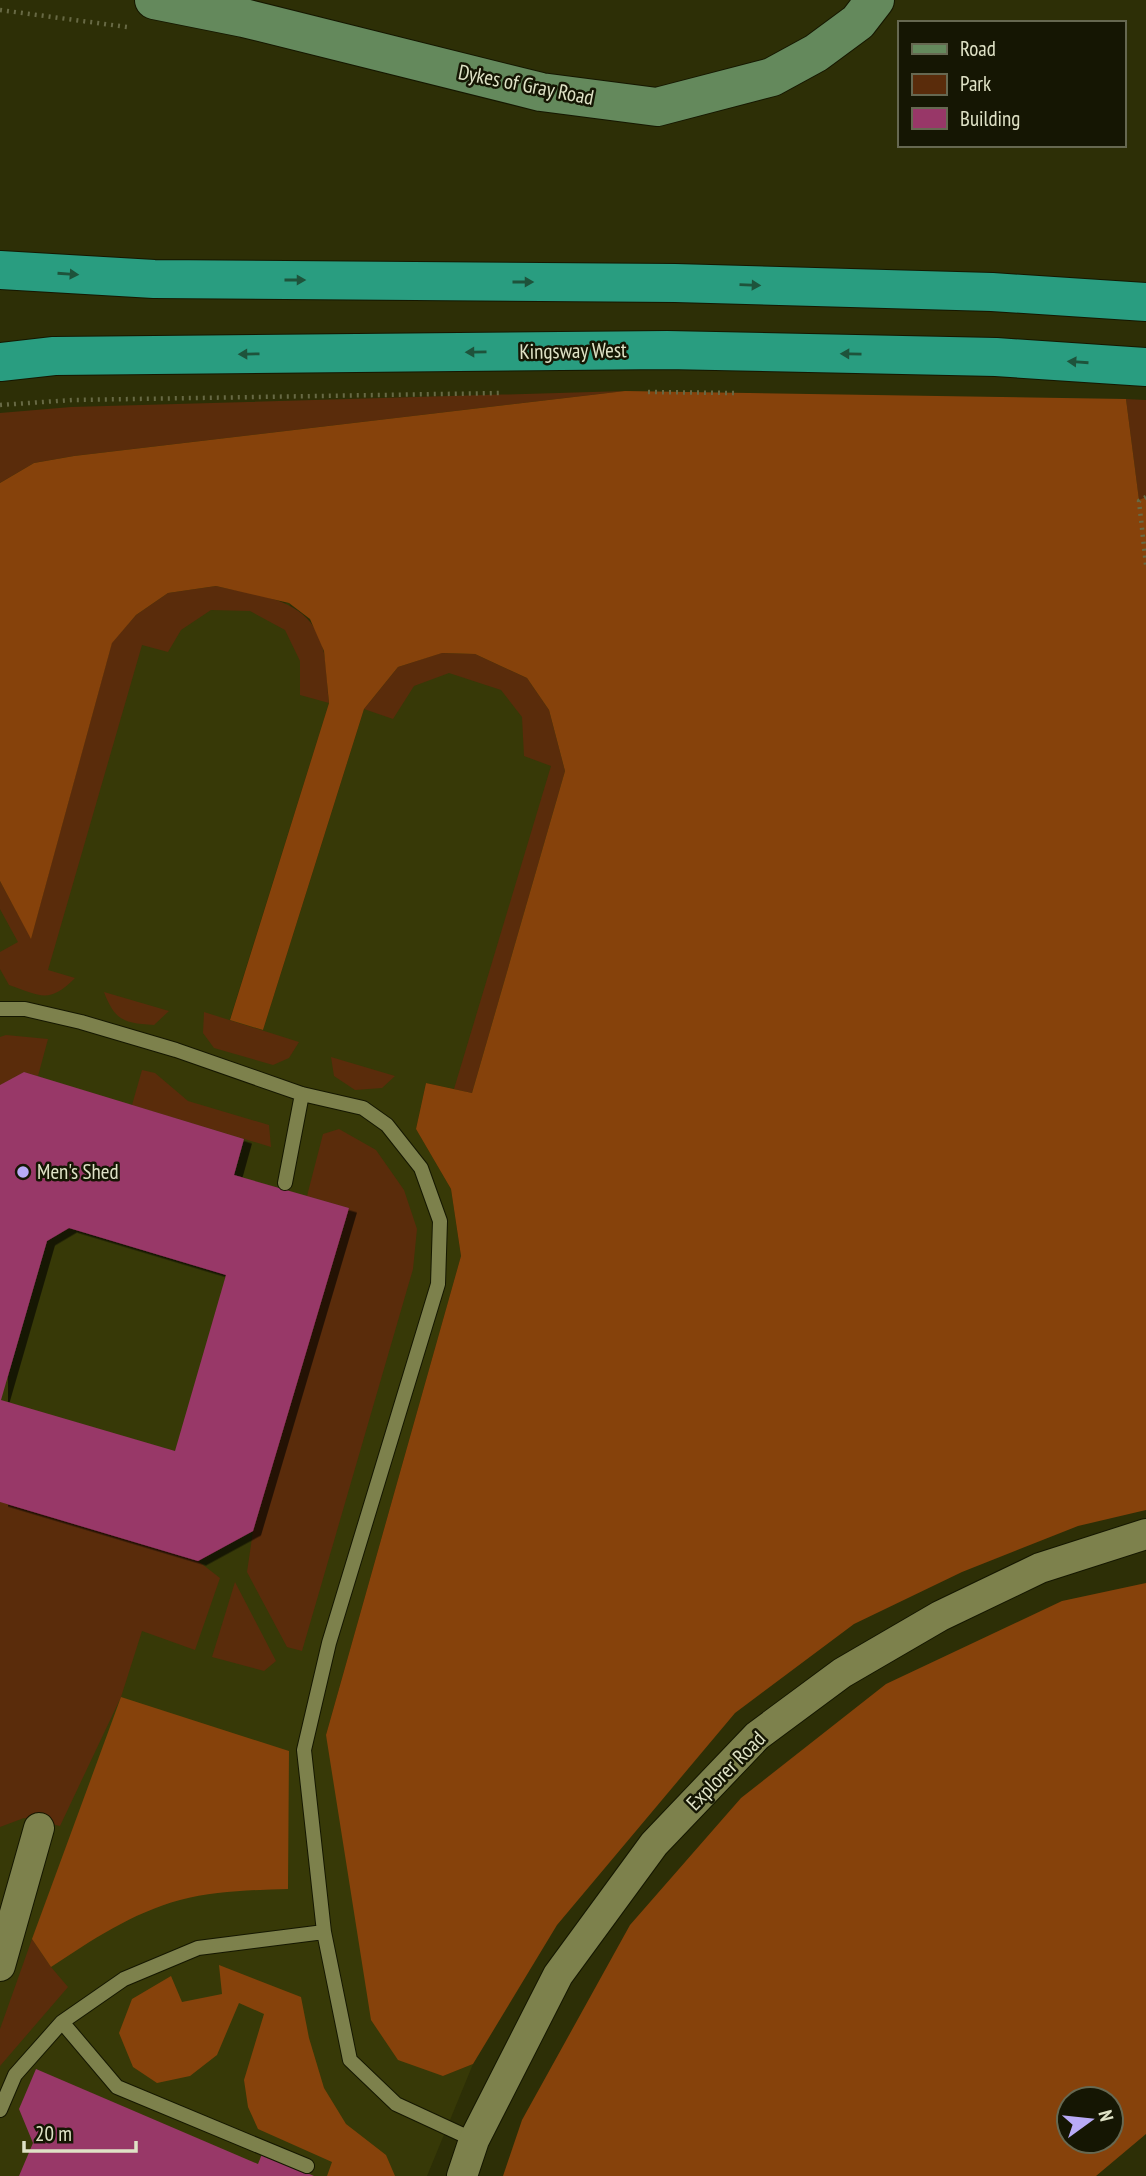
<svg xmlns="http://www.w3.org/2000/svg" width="1146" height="2176" viewBox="0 0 1146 2176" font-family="'PT Sans Narrow',sans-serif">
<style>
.built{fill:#373907}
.green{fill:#5a2c0b}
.forest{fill:#86420b;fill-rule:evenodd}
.building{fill:#983768;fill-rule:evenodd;filter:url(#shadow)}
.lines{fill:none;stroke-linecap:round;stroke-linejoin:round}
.lane-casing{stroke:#151700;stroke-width:16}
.street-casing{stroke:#151700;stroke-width:32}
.secondary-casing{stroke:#151700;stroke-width:40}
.highway-casing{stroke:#151700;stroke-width:40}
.path{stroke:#676944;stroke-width:4.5;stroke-dasharray:2 5;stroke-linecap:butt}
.lane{stroke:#7d814c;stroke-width:14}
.street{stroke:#7d814c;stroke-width:30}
.secondary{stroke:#64895c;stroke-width:38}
.highway{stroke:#299d80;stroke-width:38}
.oneway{fill:#1e533b}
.poi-dot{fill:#b9abf7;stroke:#151603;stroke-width:2.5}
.labels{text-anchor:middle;stroke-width:5;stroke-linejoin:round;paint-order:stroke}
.street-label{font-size:21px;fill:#dfe2c6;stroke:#151603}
.poi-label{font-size:21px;fill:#dfe2c6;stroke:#151603;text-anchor:start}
</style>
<defs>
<filter id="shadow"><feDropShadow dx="8" dy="4.5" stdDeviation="0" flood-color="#0009"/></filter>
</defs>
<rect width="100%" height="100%" fill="#2d2f06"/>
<path class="built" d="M289,603l40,100 -99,316 33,11 101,-321 111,-55 90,117 -93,322 -46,-10 -10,46 35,60 10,67 -135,479 117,341 30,-12 -46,112h-427v-1295l30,56 106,-322z"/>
<path class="green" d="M625,391l-551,65 -40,7 -34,20v-70l71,-6z
M1126,399l20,1v97l-7,4z
M216,586c46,11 97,11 108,67 3,17 3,34 5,50l-29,-8v-34l-15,-31 -35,-19 -39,-1 -30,20 -13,22 -26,-7 -94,325 27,8c-26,26 -34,18 -66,7l-9,-16v-17l18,-10 -18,-33v-28l31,57 81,-296 24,-27 32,-22z
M441,653l34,1 52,24 22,32 16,61 -93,322 -18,-4 97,-323 -27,-10 -2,-39 -21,-27 -52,-17 -35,13 -21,33 -29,-10 34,-42z
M104,992l65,19 -15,14c-30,-2 -39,-4 -50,-33z
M204,1012l95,30 -10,16 -16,7 -59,-17 -11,-15z
M6,1035l42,4 -10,37 -14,-4 -24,13v-48z
M331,1057l64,19 -13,12 -27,2 -21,-14z
M142,1070l13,3 33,28 81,24 2,22 -139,-42z
M339,1129l37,21 28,40 13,39 -4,40 -111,382 -15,-4 -40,-75 6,-41 96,-323 -42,-12 16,-62z
M0,1502l198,59 22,17 -25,72 -53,-19 -21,66 -61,129 -36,-8 -24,9z
M235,1582l41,79 -12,10 -52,-14z
M32,1939l19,28 17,20 -68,79v-37z"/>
<path class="forest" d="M625,391l501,8 13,101 7,-3v1013l-68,16 -116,46 -108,52 -119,89 -178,212 -84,139 -30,12 -45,-16 -27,-40 -45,-285 135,-479 -10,-67 -35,-60 10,-46 46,10 93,-322 -16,-61 -22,-32 -52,-24 -33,-1 -44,14 -34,42 -101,321 -33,-10 99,-317 -5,-52 -14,-32 -21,-16 -73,-17 -48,7 -32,22 -24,28 -81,296 -31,-58v-398l34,-20 40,-7z
M1146,1583v551l-50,42h-593l19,-56 108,-195 111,-127 145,-114 176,-83zM1111,2099v42h-42v-42z
M121,1697l168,54 -1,138c-35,1 -73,2 -108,11 -48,13 -88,40 -129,67l-19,-28z
M219,1965l82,32 8,41 15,50 22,36 40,31 9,21h-68l5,-14 -74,-33 -10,-22 -4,-27 20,-66 -25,-11 -22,52 -27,21 -33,7 -24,-16 -14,-34 13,-34 39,-23 11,26 40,-8z"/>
<path class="building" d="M24,1072l220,67 -10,36 115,33 -96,323 -55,30 -198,-59v-417zM69,1228l157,47 -51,176 -174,-51 46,-159z
M36,2069l222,95 4,-10 52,22h-295l14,-33 -14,-34z"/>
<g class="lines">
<defs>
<path id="lane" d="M0,1009h25l56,13 95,28 126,44 61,14 24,17 34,43 19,53 -2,63 -109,359 -25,107 20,182 26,128 46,44 78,36
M285,1183l17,-89
M62,2022l55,65 190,79
M0,2110l15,-35 47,-53 62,-43 74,-31 126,-16"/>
<path id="street" d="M0,1966l39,-138
M462,2176l12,-36 84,-165 96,-131 103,-108 85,-63 98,-57 100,-48 106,-34"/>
<path id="secondary" d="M154,0l90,18 297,74 116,15 115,-30 44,-24 42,-31 17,-22"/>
<path id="highway" d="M0,270l154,9 521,4 317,9 154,10
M0,362l54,-6 613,-6 329,7 150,10"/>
</defs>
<use href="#lane" class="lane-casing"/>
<use href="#street" class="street-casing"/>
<use href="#secondary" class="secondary-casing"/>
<use href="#highway" class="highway-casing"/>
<path class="path" d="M0,10l127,17
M648,392l86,1
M0,405l72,-5 431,-7
M1146,497l-7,4 7,64"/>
<use href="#lane" class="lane"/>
<use href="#street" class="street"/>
<use href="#secondary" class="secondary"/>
<use href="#highway" class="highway"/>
</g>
<defs><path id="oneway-solid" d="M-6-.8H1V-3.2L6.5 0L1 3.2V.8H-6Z" transform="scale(1.75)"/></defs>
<g class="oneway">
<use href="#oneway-solid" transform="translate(68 274) rotate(4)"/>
<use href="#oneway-solid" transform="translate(295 280)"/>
<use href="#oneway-solid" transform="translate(523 282)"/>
<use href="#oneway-solid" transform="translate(750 285) rotate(2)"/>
<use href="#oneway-solid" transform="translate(476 352) rotate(179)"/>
<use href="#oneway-solid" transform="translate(249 354) rotate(179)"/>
<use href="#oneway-solid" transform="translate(851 354) rotate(-179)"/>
<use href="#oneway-solid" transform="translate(1078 362) rotate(-176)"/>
</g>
<circle class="poi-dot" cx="23" cy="1172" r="7"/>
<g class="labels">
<g class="street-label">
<text transform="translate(526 85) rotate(11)" y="7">Dykes of Gray Road</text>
<text transform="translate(573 351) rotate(-1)" y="7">Kingsway West</text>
<text transform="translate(726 1771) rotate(-45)" y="7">Explorer Road</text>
</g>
<g class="poi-label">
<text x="37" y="1179">Men's Shed</text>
</g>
</g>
<rect x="898" y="21" width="228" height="126" fill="#151603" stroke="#666851" stroke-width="2"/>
<rect x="912" y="44" width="35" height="10" fill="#64895c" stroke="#666851" stroke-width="2"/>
<text x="960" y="56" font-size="21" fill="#dfe2c6">Road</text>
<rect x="912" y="74" width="35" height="21" fill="#5a2c0b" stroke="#666851" stroke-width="2"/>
<text x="960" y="91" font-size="21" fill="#dfe2c6">Park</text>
<rect x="912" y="108" width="35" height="21" fill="#983768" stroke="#666851" stroke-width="2"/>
<text x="960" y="126" font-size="21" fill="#dfe2c6">Building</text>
<g transform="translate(1090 2120) rotate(75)"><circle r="33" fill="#151603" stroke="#666851" stroke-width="2"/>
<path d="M0-5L12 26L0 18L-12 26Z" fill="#b9abf7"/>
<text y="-10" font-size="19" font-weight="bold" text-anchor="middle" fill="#dfe2c6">N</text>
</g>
<path d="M24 2141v10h112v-10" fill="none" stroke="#dfe2c6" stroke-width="3.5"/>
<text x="35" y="2141" font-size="21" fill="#dfe2c6" stroke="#151603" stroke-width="5" paint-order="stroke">20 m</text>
</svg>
